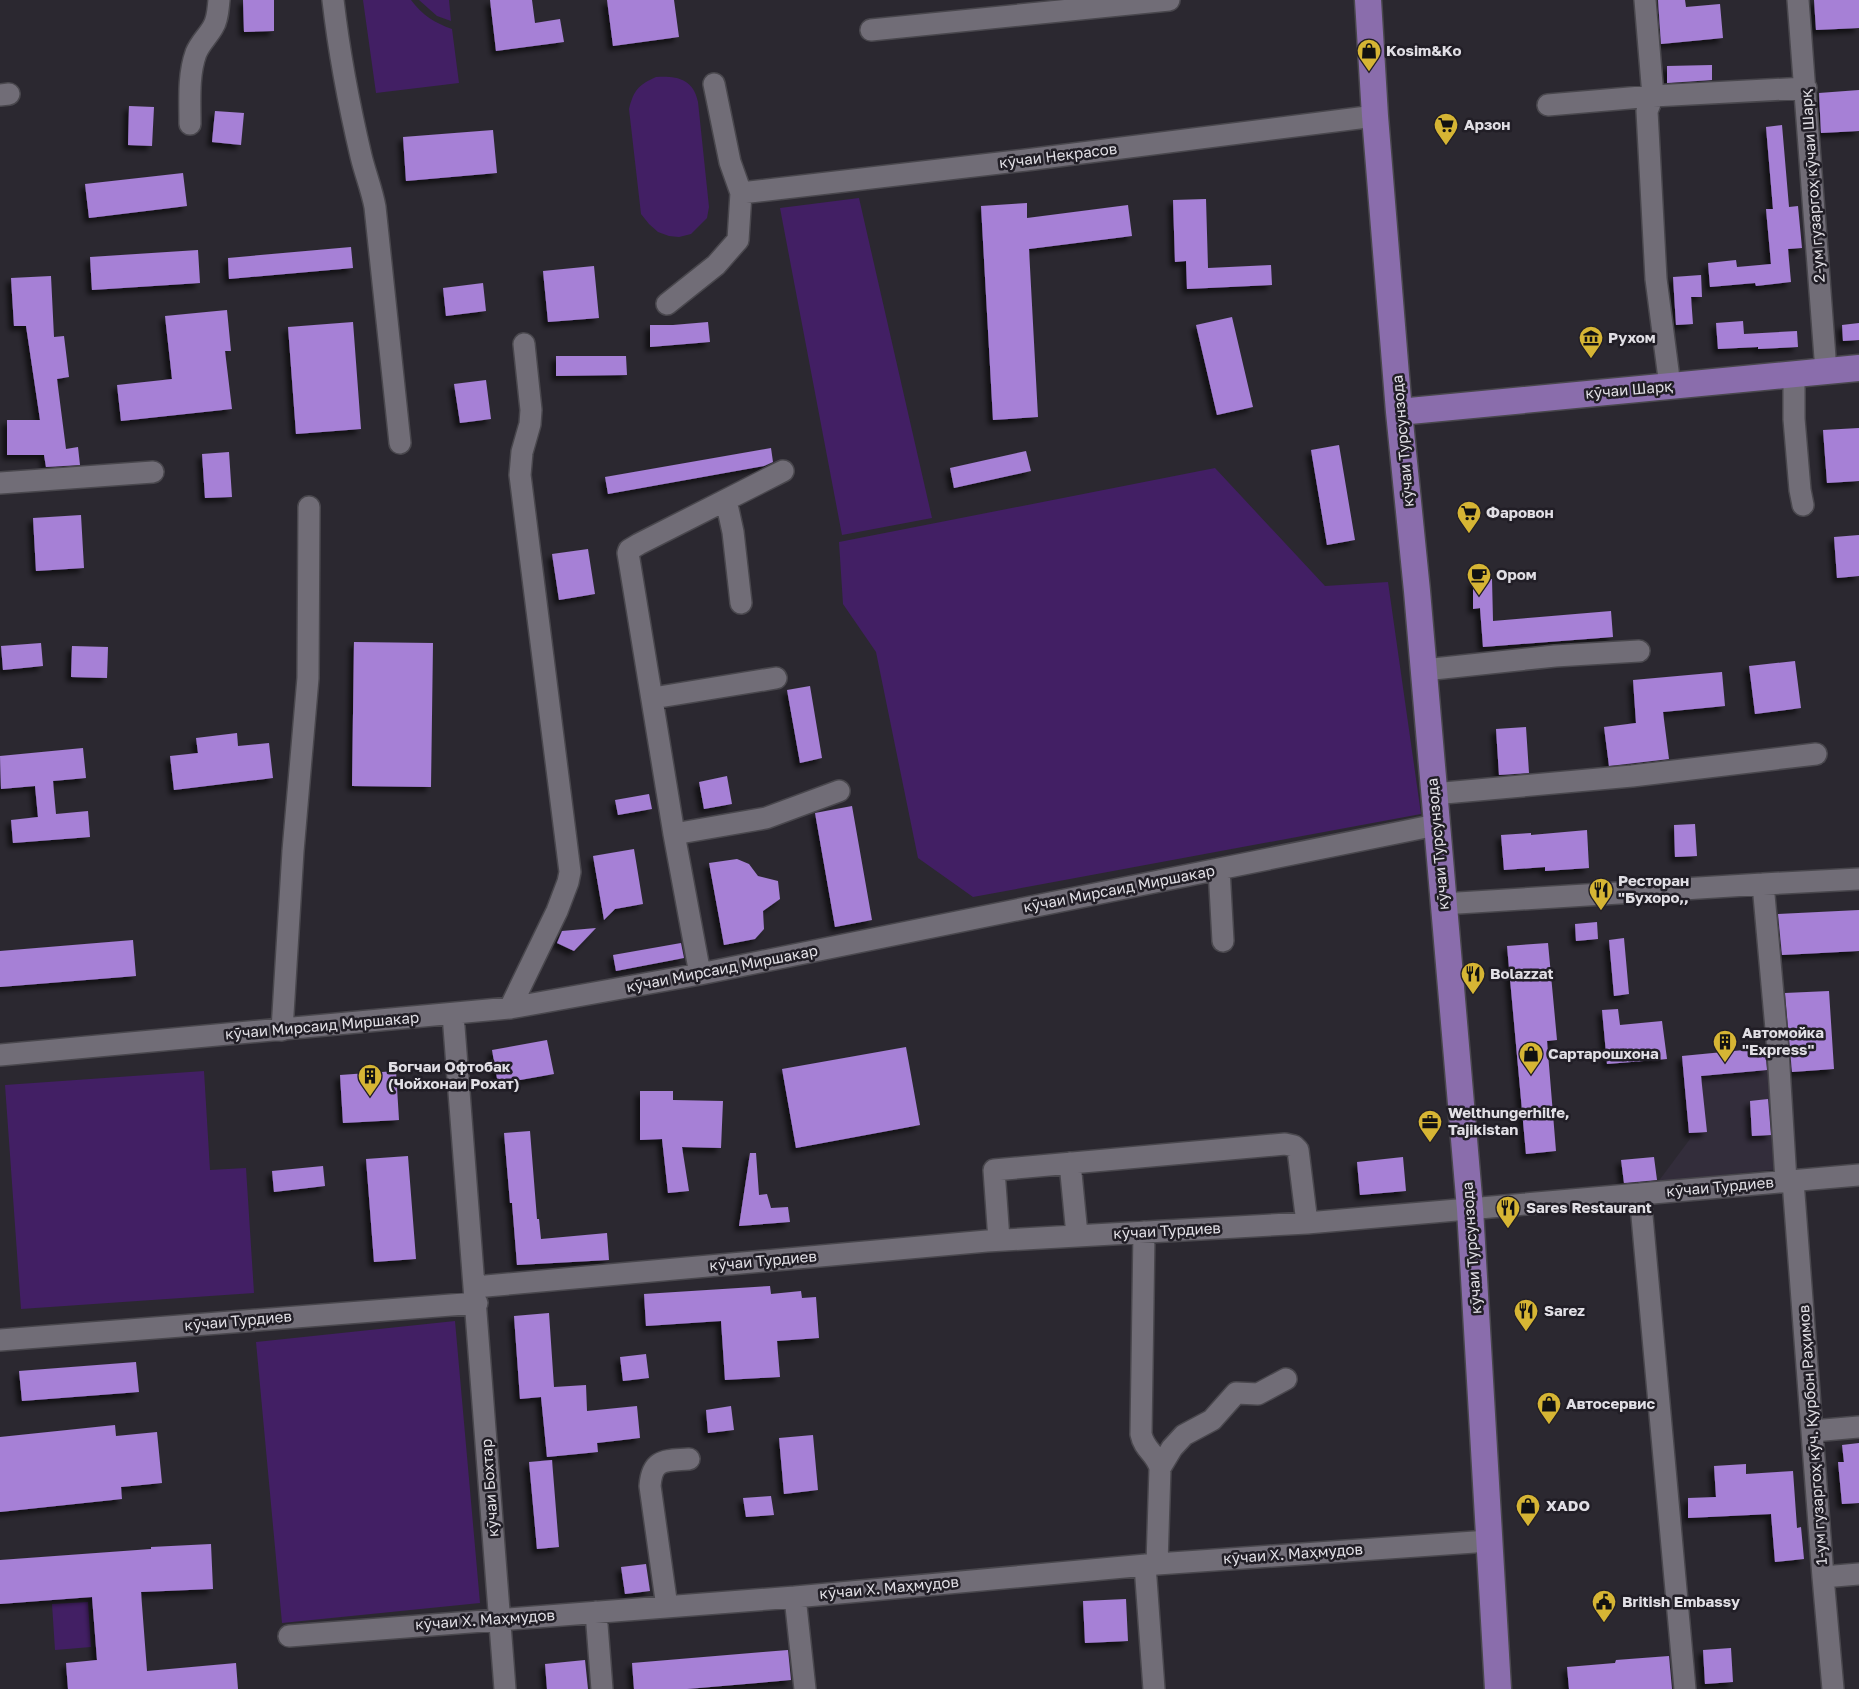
<svg xmlns="http://www.w3.org/2000/svg" width="1859" height="1689" viewBox="0 0 1859 1689" font-family="'Golos Text',sans-serif">
<style>
.built{fill:#332d3b}
.green{fill:#421f64}
.building{fill:#a680d6;filter:url(#shadow)}
.lines{fill:none;stroke-linecap:round;stroke-linejoin:round}
.minor-casing{stroke:#49474d;stroke-width:24}
.major-casing{stroke:#49474d;stroke-width:29}
.minor{stroke:#716d77;stroke-width:21}
.major{stroke:#8a6dac;stroke-width:26}
.labels{text-anchor:middle;stroke-width:5;stroke-linejoin:round;paint-order:stroke}
.poi-label{font-size:15px;font-weight:bold;fill:#e1dfe5;stroke:#211e26;text-anchor:start}
.street-label{font-size:15px;fill:#e1dfe5;stroke:#211e26}
</style>
<defs>
<filter id="shadow"><feDropShadow dx="-4.5" dy="4.5" stdDeviation="2.5" flood-color="#0009"/></filter>
</defs>
<rect width="100%" height="100%" fill="#2b2830"/>
<path class="built" d="M1771,1047l9,122 -122,13 32,-43 -8,-83z"/>
<path class="green" d="M363,0h48c11,15 24,23 41,29l7,54 -83,10z
M419,0h30l2,21 -14,-5z
M656,77c20,-1 37,1 42,25l11,105 -2,11 -16,16 -12,3 -10,-1 -11,-4 -9,-8 -8,-10 -12,-105c5,-19 9,-24 27,-32z
M859,198l73,320 -90,17 -62,-327z
M1215,468l110,118 63,-4 33,232 -448,83 -55,-39 -42,-206 -33,-48 -4,-62z
M204,1071l6,99 36,-2 8,125 -233,16 -16,-224z
M455,1321l25,282 -198,20 -26,-281z
M88,1602l3,45 -36,3 -3,-46z"/>
<path class="building" d="M243,0h31v31l-30,1z
M490,0h42l3,23 25,-4 4,23 -68,9z
M607,0h67l5,37 -66,9z
M1658,0h27l1,7 34,-3 3,34 -62,6z
M1814,0h45v28l-43,2z
M1712,65v15l-45,3v-17z
M1859,90v41l-38,2 -2,-40z
M129,106l25,1 -2,39 -24,-1z
M215,111l29,2 -3,32 -29,-3z
M1782,125l7,82 9,-1 4,42 -14,1 3,33 -35,4 -1,-3 -45,4 -2,-24 28,-3 1,7 34,-3 -5,-55h7l-7,-82z
M493,130l4,43 -91,8 -3,-44z
M183,173l4,33 -98,12 -4,-34z
M1206,199l2,69 63,-3 1,20 -85,4 -1,-28 -11,1 -2,-62z
M1027,203v15l101,-13 4,31 -103,13 9,168 -45,3 -12,-214z
M351,247l2,21 -124,11 -1,-21z
M198,250l2,33 -108,7 -2,-33z
M594,266l5,52 -51,4 -5,-51z
M1701,275l1,22h-11l2,27 -17,1 -3,-48z
M51,276l3,61 10,-1 5,41 -12,2 9,70 12,-2 2,18 -34,2 -2,-12h-37v-35h33l-14,-94h-12l-3,-48z
M483,283l3,28 -40,5 -3,-28z
M227,310l4,41h-6l7,58 -111,12 -4,-36 55,-6 -7,-63z
M1232,317l21,90 -36,8 -21,-90z
M1743,321l1,13 53,-3 1,16 -40,2v-2l-40,2 -2,-26z
M353,322l8,107 -65,5 -8,-107z
M708,322l2,20 -60,5v-22h23z
M1859,323v17l-16,1 -1,-16z
M556,356h70l1,19 -71,1z
M486,380l5,39 -31,4 -6,-39z
M1859,428v53l-32,2 -4,-53z
M1339,445l16,95 -28,5 -16,-95z
M771,448l2,14 -9,4 -156,28 -3,-17z
M1026,451l5,20 -77,17 -4,-20z
M229,452l3,45 -27,1 -3,-44z
M81,515l3,53 -48,3 -3,-53z
M1859,535v41l-22,2 -3,-41z
M588,549l7,45 -36,6 -7,-46z
M1492,579l1,42 118,-10 2,26 -130,10 -3,-39 -7,1v-29z
M354,642l79,1 -2,144 -79,-1z
M41,643l2,23 -40,4 -2,-24z
M72,646l36,1 -1,31 -36,-1z
M1795,661l6,47 -46,6 -6,-48z
M1722,672l3,34 -62,6 6,47 -60,7 -5,-39 32,-4 -3,-43z
M810,686l12,72 -22,5 -13,-73z
M1526,727l3,46 -30,2 -3,-46z
M237,733l1,13 31,-3 4,35 -99,12 -4,-34 28,-3 -2,-15z
M83,748l3,30 -33,3 3,33 32,-3 2,26 -77,6 -2,-23 27,-3 -3,-31 -34,3 -1,-33z
M727,776l5,28 -28,5 -5,-27z
M649,794l3,15 -34,6 -3,-15z
M852,806l20,114 -37,7 -20,-114z
M1695,824l2,32 -22,1 -1,-32z
M1587,830l2,38 -44,3v-4l-41,3 -3,-35 30,-2v2z
M634,849l9,55 -28,5 -11,11 -11,-64z
M737,859l12,5 9,12 20,5 2,18 -17,12 1,18 -9,10 -31,6 -15,-82z
M1859,910v41l-77,4 -4,-41z
M1597,922l1,17 -22,2 -1,-17z
M596,928l-22,23 -17,-8 5,-12z
M1624,938l5,56 -15,2 -5,-56z
M133,940l3,36 -136,11v-36z
M681,943l3,15 -68,13 -3,-16z
M1548,943l9,97 -10,1 9,110 -30,3 -19,-208z
M1829,991l5,78 -42,3 -7,-79z
M1618,1009l2,16 42,-4 5,38 -60,5 -5,-54z
M547,1040l7,34 -56,10 -6,-34z
M906,1047l14,78 -124,23 -14,-79z
M1765,1048l2,22 -66,6 6,56 -18,1 -7,-77z
M396,1071l3,49 -56,3 -3,-48z
M640,1091h33v9l50,1 -2,47 -39,-1 7,44 -21,2 -6,-54 -22,1z
M1768,1099l3,36 -19,1 -2,-35z
M530,1131l7,88h2l2,20 66,-6 2,27 -92,5 -5,-62h-2l-6,-70z
M750,1153h6l3,42 8,-1 4,14 17,-1 2,15 -51,4z
M408,1156l8,103 -42,3 -8,-103z
M1403,1157l3,34 -46,4 -3,-33z
M1654,1157l3,23 -33,3 -3,-23z
M323,1166l2,20 -51,6 -2,-21z
M770,1286l1,8 30,-3 1,7 14,-1 3,41 -42,3 3,36 -55,3 -4,-59 -75,5 -2,-32z
M549,1313l5,74 32,-2 1,26 50,-5 3,32 -43,5 1,9 -51,5 -6,-60 -21,2 -6,-83z
M646,1354l3,24 -26,3 -3,-24z
M136,1362l3,30 -117,9 -3,-30z
M731,1406l3,24 -26,3 -2,-23z
M115,1425l1,11 41,-4 5,51 -41,4 1,12 -122,13v-75z
M813,1435l5,55 -34,4 -5,-56z
M1859,1443v60l-17,1 -4,-42h6l-2,-17z
M552,1460l7,87 -22,2 -8,-87z
M1746,1464v10l47,-3 4,57 4,-1 3,32 -29,3 -4,-48 -83,4v-20l28,-1 -2,-31z
M771,1496l3,19 -28,2 -3,-19z
M211,1544l2,45 -72,3 6,79 89,-8 2,26h-170l-2,-26 31,-3 -5,-63 -92,7v-44l151,-11v-2z
M646,1564l4,27 -25,3 -4,-27z
M1126,1599l2,42 -43,2 -2,-42z
M1731,1648l2,34 -28,2 -2,-34z
M788,1650l3,30 -104,9h-53l-2,-26z
M1669,1656l3,33h-103l-2,-22 48,-4 1,-3z
M585,1660l3,29h-41l-2,-25z"/>
<g class="lines">
<defs>
<path id="minor" d="M333,0c6,52 16,105 28,156 4,17 11,34 14,51l25,236
M1798,0l28,371
M871,30l298,-30
M0,95l9,-1
M1548,105l105,-9 -8,-96
M190,124c0,-23 -2,-49 6,-71 4,-10 12,-17 17,-26 5,-8 5,-18 6,-27
M741,193l285,-33 349,-44
M667,304l49,-39 22,-25 3,-47 -11,-31 -16,-78
M1794,374v45l6,71 3,15
M1670,386l-14,-107 -9,-168 6,-15 153,-8
M0,483l153,-11
M726,500l7,32 8,71
M1424,670l131,-14 84,-5
M653,698l123,-20
M1433,794l199,-18 184,-22
M674,834l92,-16 73,-27
M1219,869l4,72
M1763,884l15,167 8,130
M1442,904l321,-20 96,-5
M700,974l-26,-140 -46,-281 1,-3 10,-6 144,-73
M510,1008l47,-97 11,-29 2,-10 -50,-397 2,-23 8,-28 1,-14 -7,-66
M453,1014l52,675
M282,1030l11,-179 15,-173 1,-171
M0,1055l510,-47 190,-34 736,-149
M1070,1163l7,72
M1793,1181l30,396 10,112
M1640,1194l45,495
M1144,1232l-3,202c3,16 15,19 19,34l-3,96
M999,1240l-5,-70 291,-26 9,2 4,4 9,73
M475,1287l512,-46 320,-18 552,-48
M0,1340l477,-37
M1813,1431l46,-4
M1160,1468l12,-20 12,-13 28,-15 24,-27 22,1 28,-15
M1145,1565l9,124
M1823,1577l36,-3
M795,1597l10,92
M667,1607l-17,-121c2,-28 15,-25 39,-27
M596,1612l6,77
M289,1636l506,-39 362,-33 332,-23"/>
<path id="major" d="M1368,0l7,116 24,296 18,179 53,618 28,480
M1399,412l460,-44"/>
</defs>
<use href="#minor" class="minor-casing"/>
<use href="#major" class="major-casing"/>
<use href="#minor" class="minor"/>
<use href="#major" class="major"/>
</g>
<defs>
<symbol id="shop-pin" viewBox="-11 -11 22 30"><path d="M0 17L-7.5 6A9.5 9.5 0 1 1 7.5 6Z" fill="#d6b534" stroke="#211e26"/><path d="M-5-2.5h2.3a2.7 3.5 0 0 1 5.4 0H5L5.5 6h-11ZM-1.5-2.5h3a1.5 2.3 0 0 0-3 0Z" fill="#111"/></symbol>
<symbol id="supermarket-pin" viewBox="-11 -11 22 30"><path d="M0 17L-7.5 6A9.5 9.5 0 1 1 7.5 6Z" fill="#d6b534" stroke="#211e26"/><path d="M-6-5.5h2.5l.6 2H6L4.5 2H-2.5L-4.4-4H-6ZM-1.5 3.2a1.3 1.3 0 1 0 .1 0ZM3 3.2a1.3 1.3 0 1 0 .1 0Z" fill="#111"/></symbol>
<symbol id="museum-pin" viewBox="-11 -11 22 30"><path d="M0 17L-7.5 6A9.5 9.5 0 1 1 7.5 6Z" fill="#d6b534" stroke="#211e26"/><path d="M0-6L6-3V-2H-6V-3ZM-5-1h2V3h-2ZM-1-1h2V3h-2ZM3-1h2V3H3ZM-6 4H6V6H-6Z" fill="#111"/></symbol>
<symbol id="cafe-pin" viewBox="-11 -11 22 30"><path d="M0 17L-7.5 6A9.5 9.5 0 1 1 7.5 6Z" fill="#d6b534" stroke="#211e26"/><path d="M-5.5-4.5H6V0H3Q3 3.5 0 3.5H-2.5Q-5.5 3.5-5.5 0ZM3-3.2v2h1.7v-2ZM-6 4.5H4V6H-6Z" fill="#111"/></symbol>
<symbol id="restaurant-pin" viewBox="-11 -11 22 30"><path d="M0 17L-7.5 6A9.5 9.5 0 1 1 7.5 6Z" fill="#d6b534" stroke="#211e26"/><path d="M-5-6h1v4h1v-4h1v4h1v-4h1v5L-1.5 .5V6h-2V.5L-5-1ZM5-6V6H3V1.5H1.5Q1.5-4 5-6Z" fill="#111"/></symbol>
<symbol id="building-pin" viewBox="-11 -11 22 30"><path d="M0 17L-7.5 6A9.5 9.5 0 1 1 7.5 6Z" fill="#d6b534" stroke="#211e26"/><path d="M-4-6H4V6H1V3H-1V6H-4ZM-2.5-4.3h1.7v1.8h-1.7ZM.8-4.3h1.7v1.8H.8ZM-2.5-1h1.7V.8h-1.7ZM.8-1h1.7V.8H.8Z" fill="#111"/></symbol>
<symbol id="office-pin" viewBox="-11 -11 22 30"><path d="M0 17L-7.5 6A9.5 9.5 0 1 1 7.5 6Z" fill="#d6b534" stroke="#211e26"/><path d="M-6-3h4V-5.5h4V-3h4V5H-6ZM-1-4.5V-3h2v-1.5ZM-6 0V1H6V0Z" fill="#111"/></symbol>
<symbol id="civic-pin" viewBox="-11 -11 22 30"><path d="M0 17L-7.5 6A9.5 9.5 0 1 1 7.5 6Z" fill="#d6b534" stroke="#211e26"/><path d="M-.6-6.5H3V-4.5H.6V-3L4-1V1h2V6H-6V1h2V-1L-.6-3ZM-1.2 2.5V6h2.4V2.5Z" fill="#111"/></symbol>
</defs>
<g fill-rule="evenodd">
<use href="#shop-pin" x="1355" y="37" width="28" height="38"/>
<use href="#supermarket-pin" x="1432" y="111" width="28" height="38"/>
<use href="#museum-pin" x="1577" y="324" width="28" height="38"/>
<use href="#supermarket-pin" x="1455" y="499" width="28" height="38"/>
<use href="#cafe-pin" x="1465" y="561" width="28" height="38"/>
<use href="#restaurant-pin" x="1587" y="876" width="28" height="38"/>
<use href="#restaurant-pin" x="1459" y="960" width="28" height="38"/>
<use href="#building-pin" x="1711" y="1028" width="28" height="38"/>
<use href="#shop-pin" x="1517" y="1040" width="28" height="38"/>
<use href="#building-pin" x="356" y="1062" width="28" height="38"/>
<use href="#office-pin" x="1416" y="1108" width="28" height="38"/>
<use href="#restaurant-pin" x="1494" y="1194" width="28" height="38"/>
<use href="#restaurant-pin" x="1512" y="1297" width="28" height="38"/>
<use href="#shop-pin" x="1535" y="1390" width="28" height="38"/>
<use href="#shop-pin" x="1514" y="1492" width="28" height="38"/>
<use href="#civic-pin" x="1590" y="1588" width="28" height="38"/>
</g>
<g class="labels">
<g class="poi-label">
<text x="1386" y="56">Kosim&amp;Ko</text>
<text x="1464" y="130">Арзон</text>
<text x="1608" y="343">Рухом</text>
<text x="1486" y="518">Фаровон</text>
<text x="1496" y="580">Ором</text>
<text x="1618" y="886">Ресторан<tspan x="1618" dy="17">"Бухоро,,</tspan></text>
<text x="1490" y="979">Bolazzat</text>
<text x="1742" y="1038">Автомойка<tspan x="1742" dy="17">"Express"</tspan></text>
<text x="1548" y="1059">Сартарошхона</text>
<text x="388" y="1072">Богчаи Офтобак<tspan x="388" dy="17">(Чойхонаи Рохат)</tspan></text>
<text x="1448" y="1118">Welthungerhilfe,<tspan x="1448" dy="17">Tajikistan</tspan></text>
<text x="1526" y="1213">Sares Restaurant</text>
<text x="1544" y="1316">Sarez</text>
<text x="1566" y="1409">Автосервис</text>
<text x="1546" y="1511">XADO</text>
<text x="1622" y="1607">British Embassy</text>
</g>
<g class="street-label">
<text transform="translate(1058 156) rotate(-7)" y="5">кӯчаи Некрасов</text>
<text transform="translate(1813 186) rotate(-94)" y="5">2-ум гузаргоҳ кӯчаи Шарқ</text>
<text transform="translate(1629 390) rotate(-5)" y="5">кӯчаи Шарқ</text>
<text transform="translate(1403 441) rotate(-95)" y="5">кӯчаи Турсунзода</text>
<text transform="translate(1438 844) rotate(-95)" y="5">кӯчаи Турсунзода</text>
<text transform="translate(1119 889) rotate(-11)" y="5">кӯчаи Мирсаид Миршакар</text>
<text transform="translate(722 969) rotate(-11)" y="5">кӯчаи Мирсаид Миршакар</text>
<text transform="translate(322 1026) rotate(-5)" y="5">кӯчаи Мирсаид Миршакар</text>
<text transform="translate(1720 1187) rotate(-5)" y="5">кӯчаи Турдиев</text>
<text transform="translate(1167 1231) rotate(-3)" y="5">кӯчаи Турдиев</text>
<text transform="translate(1472 1248) rotate(-94)" y="5">кӯчаи Турсунзода</text>
<text transform="translate(763 1261) rotate(-5)" y="5">кӯчаи Турдиев</text>
<text transform="translate(238 1321) rotate(-5)" y="5">кӯчаи Турдиев</text>
<text transform="translate(1813 1435) rotate(-94)" y="5">1-ум гузаргоҳ кӯч. Қурбон Раҳимов</text>
<text transform="translate(490 1488) rotate(-94)" y="5">кӯчаи Бохтар</text>
<text transform="translate(1293 1554) rotate(-4)" y="5">кӯчаи Х. Маҳмудов</text>
<text transform="translate(889 1588) rotate(-5)" y="5">кӯчаи Х. Маҳмудов</text>
<text transform="translate(485 1620) rotate(-4)" y="5">кӯчаи Х. Маҳмудов</text>
</g>
</g>
</svg>
